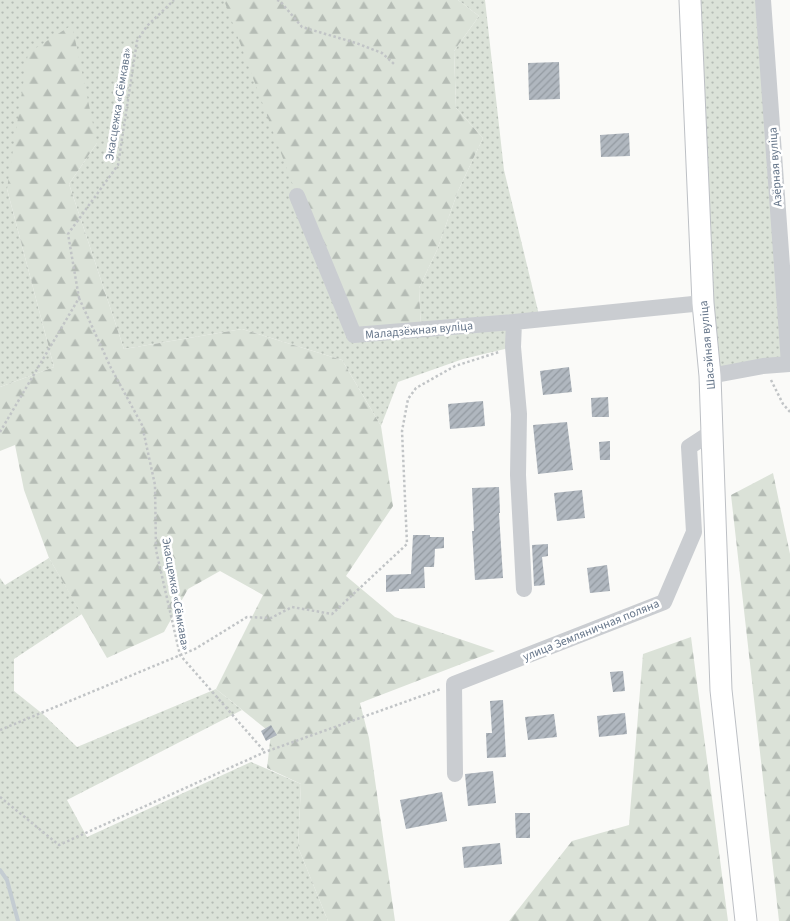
<svg xmlns="http://www.w3.org/2000/svg" width="790" height="921" viewBox="0 0 790 921" font-family="'Source Sans 3',sans-serif">
<style>
.grass{fill:url(#grass-dots)}
.forest{fill:url(#forest-firs)}
.lines{fill:none;stroke-linecap:round;stroke-linejoin:round}
.stream{stroke:#c4ccd2;stroke-width:4}
.building{fill:url(#building-hatch)}
.major-casing{stroke:#bdc0c5;stroke-width:23}
.path{stroke:#c1c4c6;stroke-width:2.5;stroke-dasharray:2.5 2.5;stroke-linecap:butt}
.minor{stroke:#cacdd1;stroke-width:16}
.major{stroke:#fff;stroke-width:21}
.labels{text-anchor:middle;stroke-width:5;stroke-linejoin:round;paint-order:stroke}
.street-label{font-size:12px;fill:#67778b;stroke:#fff}
</style>
<defs>
<pattern id="grass-dots" width="8" height="8" patternUnits="userSpaceOnUse" patternTransform="scale(1.25)"><rect width="8" height="8" fill="#dbe2d8"/><path d="M2 2h.1M6 6h.1" fill="none" stroke="#b5bcb5" stroke-width="1.8" stroke-linecap="round"/></pattern>
<pattern id="forest-firs" width="22" height="20" patternUnits="userSpaceOnUse" patternTransform="scale(1.25)"><rect width="22" height="20" fill="#dbe2d8"/><path d="M5 1l3.5 6h-7zM16 11l3.5 6h-7z" fill="#b5bcb5"/></pattern>
<pattern id="building-hatch" width="6" height="6" patternUnits="userSpaceOnUse" patternTransform="scale(1.25)"><rect width="6" height="6" fill="#b0b7bf"/><path d="M-1 1l2-2M0 6l6-6M5 7l2-2" fill="none" stroke="#939aa1"/></pattern>
</defs>
<rect width="100%" height="100%" fill="#fafaf8"/>
<path class="grass" d="M0,0h224l197,330 -2,-42 18,-38 21,-59 25,-53 -27,-30 -2,-57 25,-35 -21,-16h27l19,170 36,149 -26,3 -1,25 -50,12 -65,23 -17,44 -39,-66 -100,-31 -118,20 -55,-165 28,-41 -90,46 47,178 -54,20z
M691,0h72l26,364 -79,12z
M49,558l33,56 -68,45v32l30,24 33,32 139,-58 26,21 -175,90 20,37 164,-75 50,22 -3,63 30,74h-328v-343l5,7z"/>
<path class="forest" d="M224,0h234l21,16 -25,35 2,57 27,30 -25,53 -21,59 -18,38 2,42 -67,5 -57,-139z
M72,25l25,118 -28,41 55,165 118,-20 100,31 39,66 12,80 -47,70 49,41 100,34 -135,52 9,35 26,183h-67l-30,-74 3,-63 -34,-16 4,-35 -55,-44 47,-94 -43,-24 -32,18 -24,43 -57,26 -58,-100 -25,-68 -9,-45 -15,6v-64l54,-20 -47,-178 21,-136z
M773,473l17,81v367h-11l-48,-426z
M691,637l37,284h-219l63,-80 57,-16 14,-171z"/>
<g class="lines">
<path class="stream" d="M0,870l7,10 11,41"/>
</g>
<path class="building" d="M559,62l1,37 -31,1 -1,-37z
M629,133l1,23 -29,1 -1,-22z
M569,367l3,25 -29,3 -3,-24z
M608,397l1,20h-17l-1,-19z
M483,401l2,25 -35,3 -2,-25z
M567,422l6,48 -35,4 -5,-49z
M610,441v19h-10l-1,-18z
M499,487l1,26h-1l4,65 -28,2 -3,-49h2l-2,-43z
M582,490l3,28 -28,3 -3,-28z
M413,535h17v2h14v11l-9,1 -1,18h-10l1,21 -26,1v2l-13,1v-17l25,-1z
M548,544v12l-6,1 3,28 -11,1 -2,-41z
M607,565l3,26 -20,2 -3,-25z
M623,671l2,20 -12,1 -3,-20z
M503,700l3,57 -19,1 -1,-25h6l-2,-32z
M625,713l2,21 -28,3 -2,-21z
M554,714l3,23 -29,3 -3,-23z
M271,725l6,10 -11,6 -5,-10z
M493,771l3,32 -28,3 -3,-32z
M442,792l5,29 -41,8 -6,-29z
M515,813h15v25h-14z
M500,843l2,21 -38,4 -2,-21z"/>
<g class="lines">
<defs>
<path id="major" d="M690,0l13,303 7,73 11,314 25,231"/>
</defs>
<use href="#major" class="major-casing"/>
<path class="path" d="M277,0l3,1 22,26 54,16 26,10 12,11
M79,298l32,70 31,57 13,60 1,65 24,105 85,97
M771,380l12,24 7,8
M0,432l79,-134 -11,-64 50,-69 19,-124 10,-15 27,-26
M0,730l195,-81 52,-32 24,1 21,-11 40,7 75,-70 -5,-113 6,-32 8,-11 39,-22 44,-14
M0,797l59,48 206,-93 176,-63"/>
<path class="minor" d="M763,0l26,364
M297,196l57,139 160,-13 189,-19
M514,322l-1,25 6,67 -1,61 6,114
M710,376l53,-10 27,-2
M455,774l-1,-90 210,-82 30,-70 -5,-85 23,-15"/>
<use href="#major" class="major"/>
</g>
<g class="labels">
<g class="street-label">
<text transform="translate(118 104) rotate(-81)" y="4">Экасцежка «Сёмкава»</text>
<text transform="translate(775 167) rotate(-94)" y="4">Азёрная вуліца</text>
<text transform="translate(419 330) rotate(-5)" y="4">Маладзёжная вуліца</text>
<text transform="translate(707 345) rotate(-95)" y="4">Шасэйная вуліца</text>
<text transform="translate(176 594) rotate(80)" y="4">Экасцежка «Сёмкава»</text>
<text transform="translate(591 630) rotate(-22)" y="4">улица Земляничная поляна</text>
</g>
</g>
</svg>
